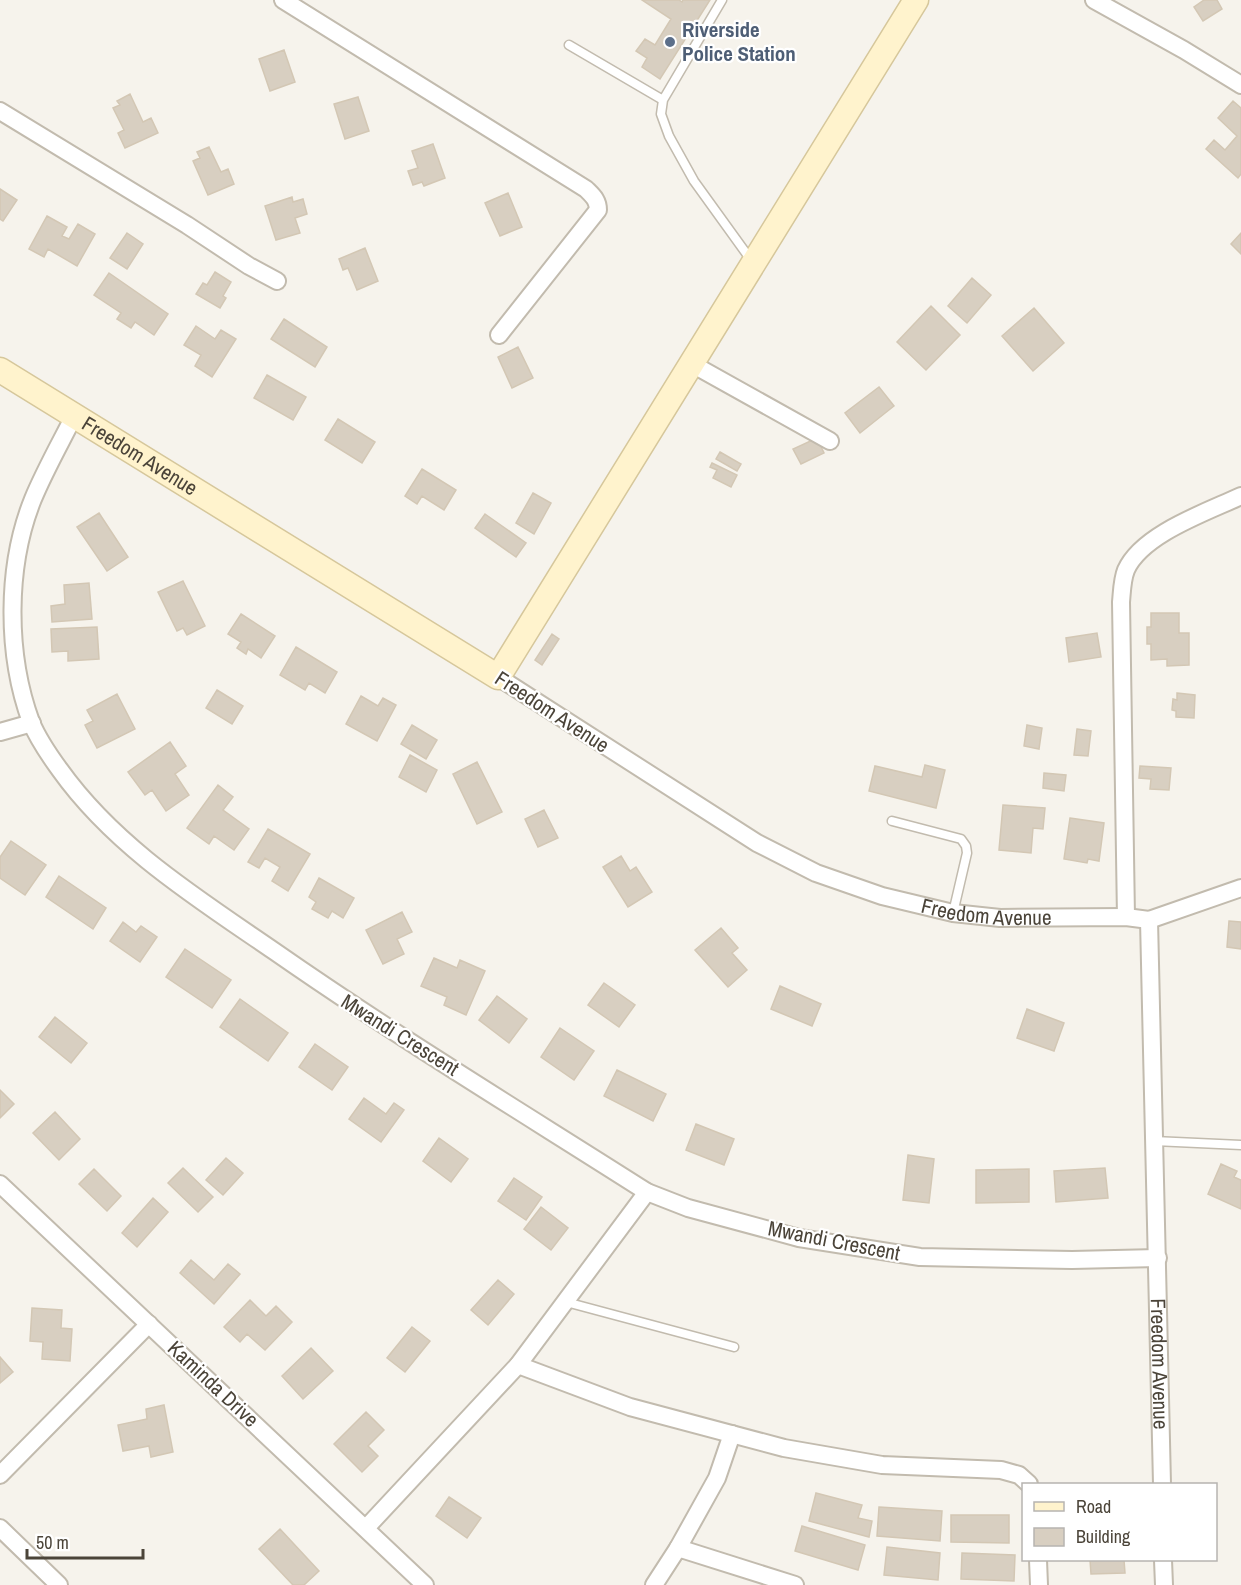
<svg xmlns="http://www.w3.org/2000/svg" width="1241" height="1585" viewBox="0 0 1241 1585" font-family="'Archivo Narrow',sans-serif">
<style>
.building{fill:#d8cfc1;stroke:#d3c7b4;stroke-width:1.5}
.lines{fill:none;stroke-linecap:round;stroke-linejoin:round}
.lane-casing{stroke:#c2bbae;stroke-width:11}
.street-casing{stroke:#c2bbae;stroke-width:20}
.secondary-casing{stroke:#d6c79b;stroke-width:27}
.lane{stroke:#fff;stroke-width:8}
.street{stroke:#fff;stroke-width:16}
.secondary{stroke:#fff3cd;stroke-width:24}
.service-dot{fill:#5c6f8a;stroke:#fff;stroke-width:2}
.labels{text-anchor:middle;stroke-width:4.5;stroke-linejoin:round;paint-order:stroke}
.service-label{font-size:21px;font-weight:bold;fill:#4e5e75;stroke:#fff;text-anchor:start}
.street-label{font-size:21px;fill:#4b4439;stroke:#fff}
</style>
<rect width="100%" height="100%" fill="#f6f3ec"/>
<path class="building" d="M642,0h37l3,2 1,-2h27l-50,79 -18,-12 5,-9 -11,-7 9,-12 10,6 16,-26z
M1204,0h13l5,9 -19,12 -9,-14z
M284,50l11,32 -25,9 -11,-32z
M130,94l13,28 8,-4 7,15 -33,15 -7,-15 6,-3 -11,-22 7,-3 -3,-4z
M358,97l11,34 -24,8 -11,-35z
M1233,101l8,7v66l-3,4 -32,-29 8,-9 11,10 12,-14 -19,-18z
M433,144l12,34 -21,8 -2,-4 -9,3 -5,-14 10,-3 -6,-17z
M209,147l12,25 7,-3 6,15 -26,11 -15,-34 7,-3 -3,-6z
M0,189l17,11 -14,21 -3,-2z
M508,193l14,34 -22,9 -15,-33z
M292,197l1,5 10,-3 4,15 -12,4 5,15 -24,7 -11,-34z
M47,216l20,11 -5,9 7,3 9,-15 17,10 -18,32 -29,-17 -4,8 -15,-8z
M127,233l16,11 -16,25 -17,-11z
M1241,233v21l-10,-10z
M365,248l13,33 -21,9 -9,-22 -5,2 -4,-11z
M215,272l16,10 -8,14 3,2 -6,10 -24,-14 7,-11 4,2z
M109,273l59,41 -14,21 -19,-13 -4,6 -14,-9 4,-6 -27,-18z
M972,278l19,17 -24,28 -19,-17z
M931,306l29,29 -34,35 -29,-28z
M1034,308l30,35 -31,28 -31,-35z
M284,319l43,28 -12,20 -44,-28z
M196,326l19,13 6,-9 15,9 -24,38 -17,-11 6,-11 -17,-10z
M518,347l15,31 -21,10 -14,-31z
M267,375l39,22 -13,23 -39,-22z
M879,387l15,19 -34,27 -15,-20z
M338,419l37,23 -13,21 -37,-23z
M817,438l7,15 -23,11 -8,-15z
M720,452l21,12 -4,7 -21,-12z
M712,463l25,12 -6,12 -18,-9 4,-8 -7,-3z
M422,469l34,21 -12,20 -22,-14 -5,8 -12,-8z
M533,493l18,10 -17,31 -18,-11z
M99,513l29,44 -21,14 -30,-44z
M485,514l41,29 -10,14 -41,-29z
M183,581l22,45 -18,9 -4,-7 -6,3 -19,-39z
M89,583l3,36 -40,3 -1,-16 14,-2 -1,-19z
M1151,613h28v20h10v32l-22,1v-7l-16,1v-16h-4v-17h4z
M241,614l34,22 -14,22 -13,-9 -2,5 -9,-6 4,-6 -13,-8z
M97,627l2,32 -31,2v-10l-16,1 -1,-23z
M1097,633l4,24 -32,5 -3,-24z
M552,634l7,5 -17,26 -7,-5z
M296,647l41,25 -12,21 -16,-10 -4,7 -25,-15z
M217,690l26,16 -11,18 -26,-16z
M1177,693l18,2 -1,23 -18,-1v-6l-4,-1 1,-11 4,1z
M117,694l18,35 -38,19 -12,-23 8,-4 -6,-11z
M361,696l17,10 5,-8 13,7 -19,36 -31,-17z
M412,725l25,15 -11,19 -25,-15z
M1027,725l15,3 -3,21 -15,-3z
M1077,729l14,2 -3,25 -14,-1z
M170,742l16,24 -11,8 14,21 -23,16 -14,-21 -7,5 -17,-23z
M410,755l27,15 -11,22 -27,-15z
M477,762l25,50 -25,12 -24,-50z
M925,765l20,5 -9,38 -67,-17 6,-25 47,11z
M1140,766l31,2 -2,22 -19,-1 1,-10 -12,-1z
M1044,773l22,2 -2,16 -21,-3z
M218,785l15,12 -10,13 26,19 -15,21 -20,-14 -5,8 -22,-16z
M1003,805l42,3 -2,21 -10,-1 -2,25 -32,-3z
M544,810l14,28 -20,9 -13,-28z
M1070,818l34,5 -5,38 -11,-2 -1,4 -23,-4z
M268,829l42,25 -22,37 -16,-10 8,-14 -15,-9 -6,10 -11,-6z
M11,841l35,24 -21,30 -25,-17v-21z
M621,856l9,15 6,-4 16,25 -24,15 -25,-40z
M59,876l47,32 -13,21 -47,-32z
M319,878l35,20 -11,20 -11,-7 -4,7 -16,-9 4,-7 -7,-5z
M402,912l10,20 -15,7 7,15 -21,10 -17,-34z
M1229,921l12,1v27l-14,-2z
M123,922l13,10 5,-6 16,11 -17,25 -30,-21z
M721,928l17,20 -6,5 15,17 -19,17 -33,-37z
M185,949l46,31 -19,28 -46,-31z
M434,958l23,10 3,-8 25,11 -19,44 -22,-10 3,-8 -26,-11z
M604,983l31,22 -16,22 -31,-22z
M780,986l41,18 -9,22 -41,-17z
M497,996l30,23 -18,24 -30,-23z
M240,999l48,34 -20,28 -48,-34z
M1027,1009l37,14 -10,28 -37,-13z
M55,1017l32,26 -16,20 -32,-26z
M560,1028l34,23 -20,29 -33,-23z
M315,1044l33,23 -16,23 -33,-23z
M617,1070l49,24 -13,27 -49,-25z
M0,1090l14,14 -14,14z
M364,1098l22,16 8,-11 10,7 -23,32 -32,-23z
M55,1112l25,27 -21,21 -26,-27z
M696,1124l38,15 -10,26 -38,-15z
M439,1138l29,21 -17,23 -28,-21z
M908,1155l26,4 -5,44 -26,-3z
M226,1158l17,15 -20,22 -17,-15z
M1221,1164l16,7 -3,6 7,3v29l-33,-15z
M183,1168l30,29 -15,15 -30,-29z
M1105,1168l3,30 -52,4 -2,-31z
M94,1169l27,27 -14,15 -28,-27z
M1029,1169v33l-53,1v-33z
M514,1178l28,19 -16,23 -28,-19z
M153,1198l15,14 -31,35 -15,-14z
M541,1207l27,21 -17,22 -27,-21z
M191,1260l23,20 14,-16 12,10 -26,30 -34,-31z
M498,1280l16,14 -26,31 -17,-15z
M250,1300l16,16 10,-10 16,16 -27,28 -18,-16 -7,8 -16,-15z
M32,1308l30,2 -1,18 11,1 -2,32 -28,-2 1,-17 -13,-1z
M412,1327l18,14 -25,31 -18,-14z
M311,1348l22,23 -30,28 -21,-23z
M0,1357l13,15 -13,11z
M164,1405l9,47 -22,5 -2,-11 -26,5 -5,-26 29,-6 -1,-10z
M366,1412l18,18 -16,16 10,10 -16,16 -28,-28z
M816,1493l46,12 -4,13 14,3 -3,16 -60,-16z
M449,1497l32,21 -14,20 -31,-22z
M879,1507l63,4 -2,30 -63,-5z
M951,1515h58v28l-58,-1z
M802,1526l63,19 -7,25 -63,-19z
M280,1529l39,42 -15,14h-11l-34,-36z
M887,1547l53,6 -2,27 -54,-5z
M962,1553l53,2 -1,26 -53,-2z
M1090,1560h34l1,13 -34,1z"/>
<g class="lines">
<defs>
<path id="lane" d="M722,0l-59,100 -2,14 8,22 25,45 57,79
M569,45l94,55
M892,821l69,18 5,7 1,7 -14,60
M1154,1141l87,4
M566,1302l168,45"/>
<g id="street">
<path d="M283,0l303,189c7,7 12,11 12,21l-99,125"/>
<path d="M1094,0l90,50 57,35"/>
<path d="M0,111l187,114 62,41 28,15"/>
<path d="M692,364l138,77"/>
<path d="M75,414c-14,28 -30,56 -42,85 -27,67 -27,155 -2,223 7,17 18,33 29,48 55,77 137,128 214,181 122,85 249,162 373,241l41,16 111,30 121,19 152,3 86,-2"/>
<path id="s1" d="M498,677l259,166 59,30 66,23 71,17 47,5 126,-1 23,3 92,-32"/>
<path d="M0,732l32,-9"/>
<path d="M1126,917l-5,-315c1,-10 1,-22 5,-32 16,-36 81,-58 115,-74"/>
<path id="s2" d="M1149,920l13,564"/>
<path d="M0,1184l425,401"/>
<path d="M518,1365l112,42 154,41 98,17 119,5 18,5 10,9"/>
<path d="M0,1475l149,-151"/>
<path d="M0,1528l59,57"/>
<path d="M366,1528l152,-163 129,-173"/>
<path d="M678,1548l39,-70 15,-44"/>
<path d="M1038,1560l1,25"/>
<path d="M1163,1560l1,25"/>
<path d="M654,1585l24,-37 117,37"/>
</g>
<g id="secondary">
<path id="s3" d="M0,370l498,307 418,-677"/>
</g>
</defs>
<use href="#lane" class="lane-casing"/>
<use href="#street" class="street-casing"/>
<use href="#secondary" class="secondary-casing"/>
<use href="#lane" class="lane"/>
<use href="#street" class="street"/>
<use href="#secondary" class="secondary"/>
</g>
<circle class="service-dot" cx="670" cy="42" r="6"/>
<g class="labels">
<g class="service-label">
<text x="682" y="37">Riverside<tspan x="682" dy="24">Police Station</tspan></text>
</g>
<g class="street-label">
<text dy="7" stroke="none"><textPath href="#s3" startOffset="164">Freedom Avenue</textPath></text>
<text transform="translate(552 712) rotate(33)" y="7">Freedom Avenue</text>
<text dy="7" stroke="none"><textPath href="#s1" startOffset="550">Freedom Avenue</textPath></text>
<text transform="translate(400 1035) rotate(32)" y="7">Mwandi Crescent</text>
<text transform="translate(834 1241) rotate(11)" y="7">Mwandi Crescent</text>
<text dy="7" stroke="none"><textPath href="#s2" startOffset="444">Freedom Avenue</textPath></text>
<text transform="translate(213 1384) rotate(43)" y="7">Kaminda Drive</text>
</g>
</g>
<rect x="1022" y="1483" width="195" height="78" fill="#ffffff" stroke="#b7b4b0" stroke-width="1.5"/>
<rect x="1034" y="1502" width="30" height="9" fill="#fff3cd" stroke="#b7b4b0" stroke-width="1.5"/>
<text x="1076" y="1513" font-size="18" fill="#4b4439">Road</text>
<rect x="1034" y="1528" width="30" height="18" fill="#d8cfc1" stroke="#b7b4b0" stroke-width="1.5"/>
<text x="1076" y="1543" font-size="18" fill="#4b4439">Building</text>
<path d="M27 1549v9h116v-9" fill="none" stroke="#4b4439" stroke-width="3"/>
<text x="36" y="1549" font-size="18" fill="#4b4439" stroke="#ffffff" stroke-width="4.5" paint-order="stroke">50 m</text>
</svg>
